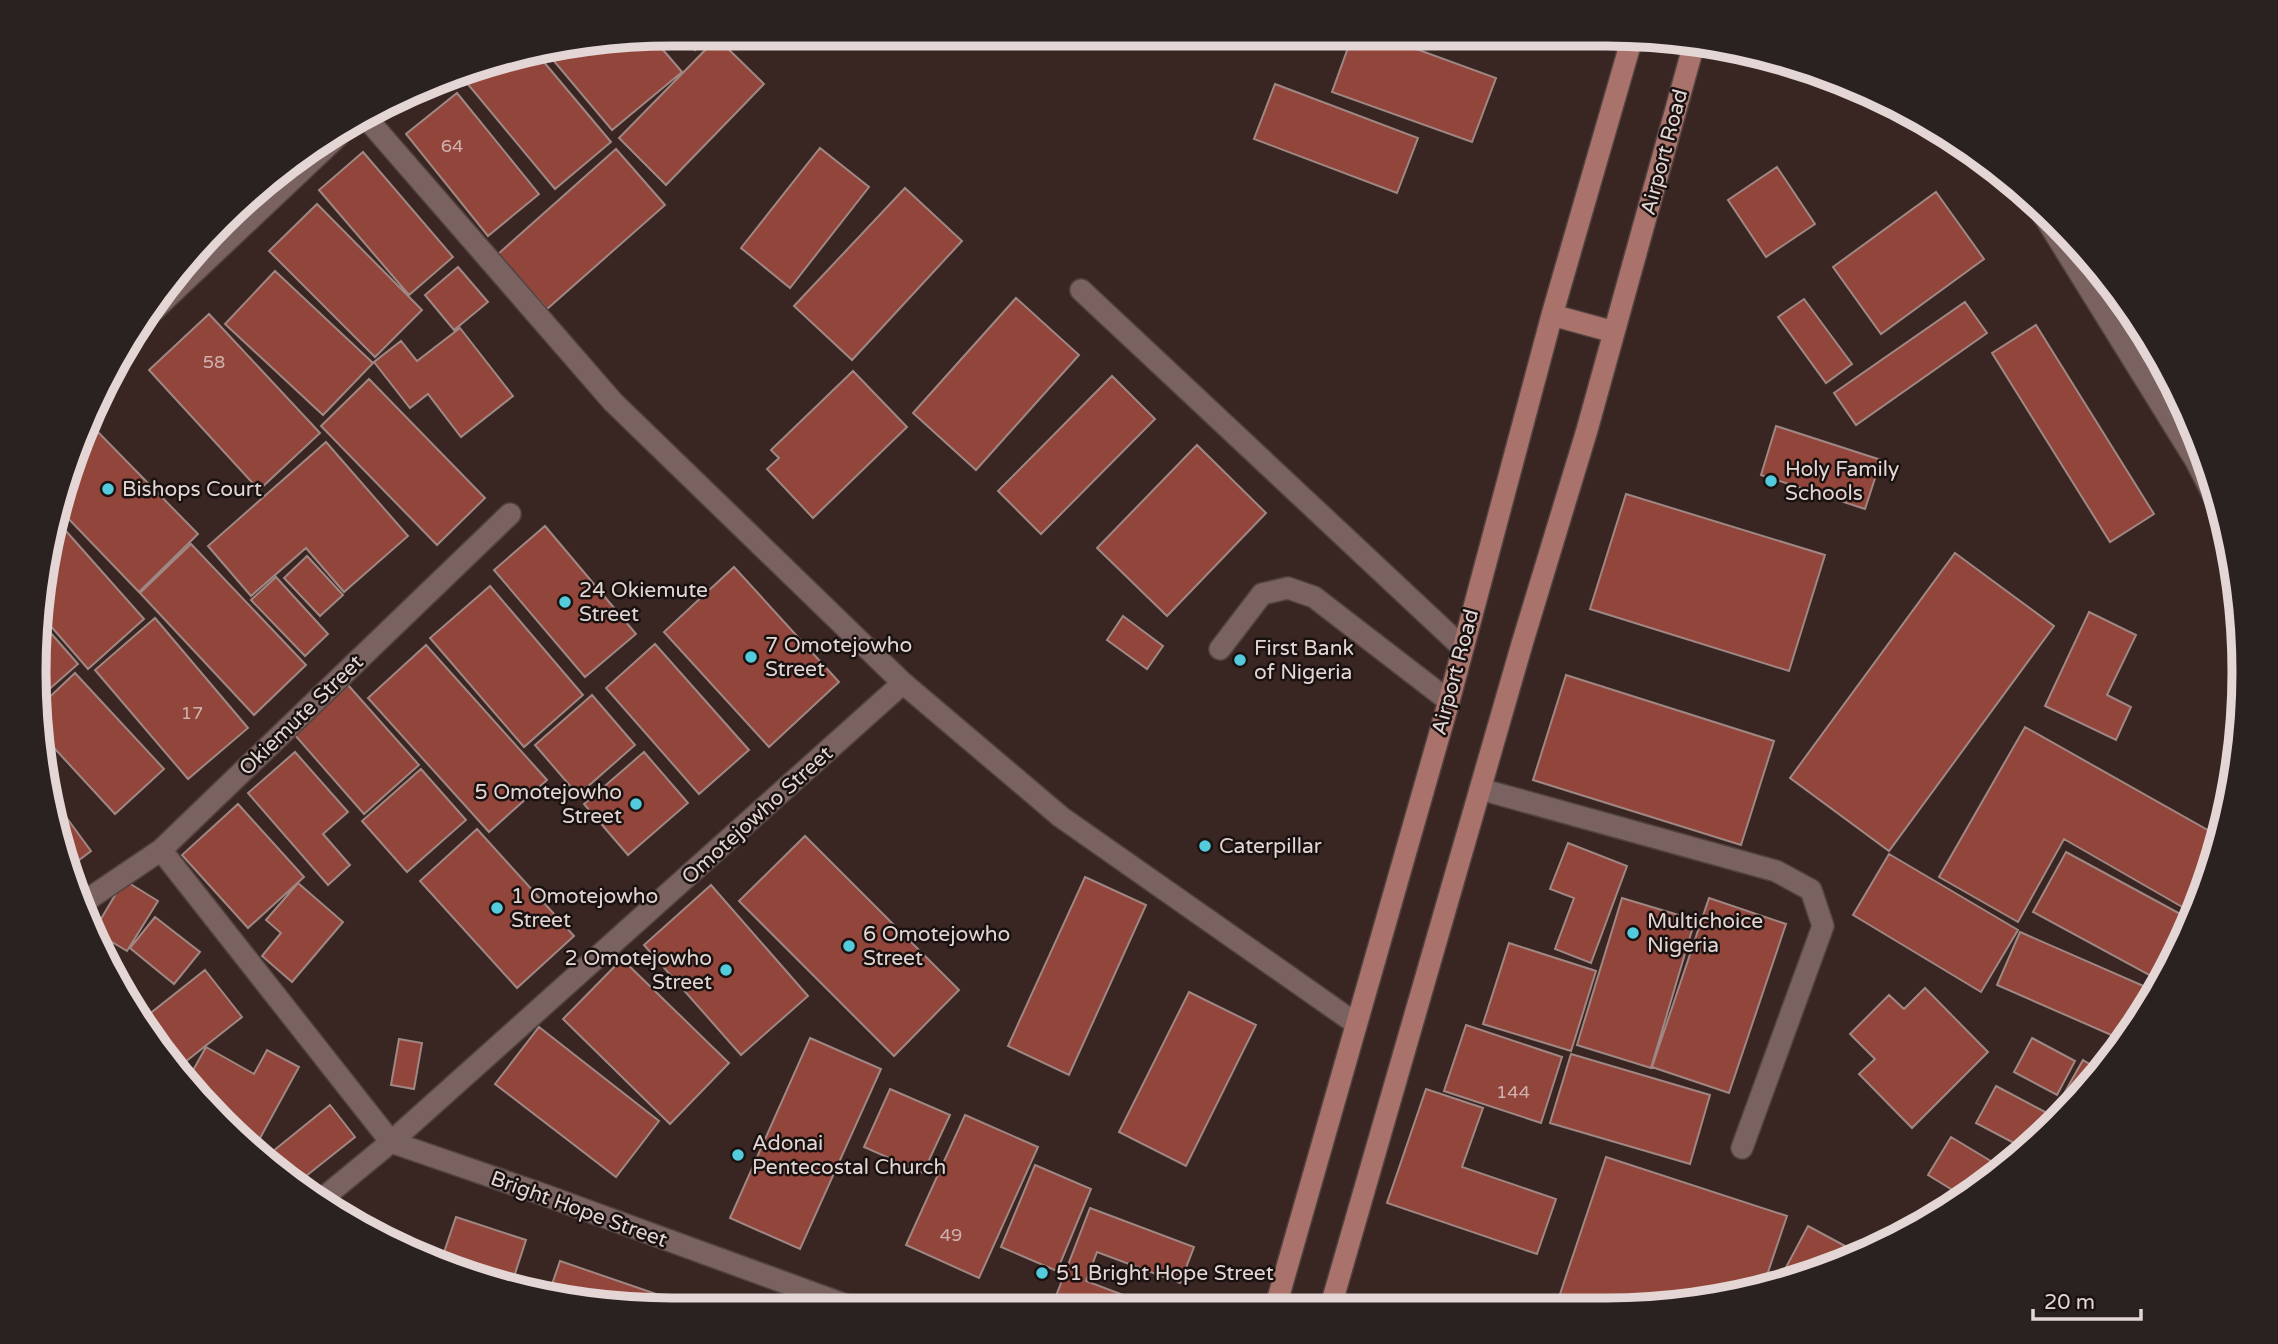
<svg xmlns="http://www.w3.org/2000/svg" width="2278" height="1344" viewBox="0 0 2278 1344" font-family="'Varela Round',sans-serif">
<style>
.building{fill:#92453b;stroke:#9f8783;stroke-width:2}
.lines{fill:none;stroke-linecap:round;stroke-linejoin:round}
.minor-casing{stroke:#534340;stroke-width:24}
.major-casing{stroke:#534340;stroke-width:24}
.minor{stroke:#79625f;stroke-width:21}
.major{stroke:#a9736b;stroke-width:21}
.poi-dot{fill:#54cadd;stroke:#1a1210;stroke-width:2.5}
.labels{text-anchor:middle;stroke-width:5;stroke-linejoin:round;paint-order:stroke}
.number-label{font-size:18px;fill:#cfb2ae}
.street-label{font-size:21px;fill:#e3d6d4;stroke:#1a1210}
.poi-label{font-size:21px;fill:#e3d6d4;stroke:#1a1210;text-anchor:start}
.rim{fill:none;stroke:#e3d6d4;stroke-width:9}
</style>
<rect width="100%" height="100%" fill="#392623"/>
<path class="building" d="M678,33h34l-17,17z
M1353,34h22l121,44 -24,64 -140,-50z
M652,37l30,35 -70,58 -64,-76z
M717,38l47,46 -98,101 -47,-47z
M538,55l73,87 -56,47 -89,-107 22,-18z
M1275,84l143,54 -21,55 -143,-54z
M457,93l82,101 -51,42 -82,-102z
M820,148l49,39 -79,101 -49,-40z
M616,149l49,56 -118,104 -49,-55z
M363,152l90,105 -44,38 -90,-105z
M1777,167l38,57 -49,33 -38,-57z
M905,188l57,53 -110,119 -58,-54z
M1936,192l48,67 -103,75 -48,-67z
M317,204l105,106 -47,47 -106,-106z
M458,267l30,35 -34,28 -29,-35z
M275,271l98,92 -50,52 -98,-91z
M1016,298l63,57 -103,115 -63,-57z
M1804,299l48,65 -26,19 -48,-66z
M1965,302l22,31 -131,92 -22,-32z
M209,314l111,119 -61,57 -110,-120z
M2036,325l118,189 -44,28 -118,-189z
M460,328l53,68 -52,41 -33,-43 -18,14 -36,-46 27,-21 16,20z
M853,371l54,56 -94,91 -46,-49 12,-11 -8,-8z
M1112,376l43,43 -114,115 -43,-43z
M369,379l116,119 -48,47 -116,-119z
M1776,426l105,34 -16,49 -104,-34z
M94,428l104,106 -59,58 -79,-82 7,-43 12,-24z
M326,442l82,94 -64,56 -38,-44 -55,48 -43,-50z
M1197,445l69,68 -99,103 -70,-68z
M1626,494l199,61 -36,116 -199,-62z
M58,522l86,97 -56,50 -46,-53z
M545,526l91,108 -51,43 -91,-107z
M191,544l115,121 -52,50 -114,-122z
M1955,553l99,73 -165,225 -99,-73z
M307,556l36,39 -23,21 -36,-38z
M734,567l105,115 -70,65 -105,-115z
M276,577l52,57 -23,22 -54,-56z
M490,586l93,109 -59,52 -94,-109z
M2089,612l47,23 -29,60 24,12 -15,33 -71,-34z
M1123,616l40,30 -16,23 -40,-29z
M155,618l93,110 -60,51 -93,-109z
M41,622l37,42 -40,35 -5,-27z
M655,644l94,106 -50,44 -93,-106z
M426,645l121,135 -58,52 -121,-134z
M75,673l89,96 -49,45 -71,-77 -5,-30z
M1566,675l208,66 -33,104 -208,-65z
M348,685l71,80 -55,49 -70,-80z
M592,695l43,50 -57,50 -43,-50z
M2025,727l195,110 -4,15 -32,56 -120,-69 -46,83 -79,-45z
M295,752l53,60 -25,22 27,31 -22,20 -80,-92z
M644,752l44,51 -60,52 -44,-51z
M421,769l45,51 -59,52 -45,-51z
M55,802l36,49 -25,19z
M238,804l66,73 -56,51 -66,-73z
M477,829l97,107 -57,52 -97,-107z
M805,836l154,154 -65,66 -155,-155z
M1568,843l59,23 -36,97 -36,-14 19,-51 -24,-9z
M2066,852l118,64 -33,60 -118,-64z
M1889,854l129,76 -37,62 -128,-77z
M1085,877l61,28 -77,170 -61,-29z
M124,880l34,21 -31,50 -30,-18 -2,-4z
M298,883l45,39 -51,60 -30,-26 19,-23 -15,-13z
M711,885l97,111 -67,59 -97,-110z
M1622,898l73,22 -44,148 -74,-23z
M1709,898l77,26 -57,169 -77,-26z
M155,917l45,35 -26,32 -44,-36z
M2020,932l135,59 -18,36 -12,14 -128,-56z
M1509,943l87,28 -25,80 -88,-27z
M622,959l107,104 -59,61 -107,-105z
M205,970l37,47 -67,53 -10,-9 -22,-42z
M1925,988l63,64 -76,76 -53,-54 16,-15 -25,-25 39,-39 15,14z
M1189,992l67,33 -70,141 -67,-34z
M1466,1025l96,32 -21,66 -97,-32z
M539,1027l120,94 -43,56 -121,-93z
M810,1038l71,31 -81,180 -70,-31z
M2032,1038l43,23 -18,34 -43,-23z
M399,1039l23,4 -8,46 -23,-4z
M206,1047l48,27 13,-24 32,17 -40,73 -22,-12 -50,-47z
M1571,1054l139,41 -20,69 -140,-41z
M2083,1060l16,10 -41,48 -6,-3z
M1996,1086l53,28 -20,37 -53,-28z
M890,1089l60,26 -27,58 -59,-26z
M1426,1089l57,19 -21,59 94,32 -19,55 -150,-51z
M330,1105l25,32 -59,47 -29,-28z
M965,1115l73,32 -59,131 -73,-33z
M1951,1137l53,32 -40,28 -36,-22z
M1606,1157l181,59 -25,74 -114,19h-93z
M1035,1165l56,24 -34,82 -56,-24z
M1090,1208l104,39 -14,36 -83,-31 -11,29 74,28h-109z
M456,1217l70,23 -15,46 -45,-9 -26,-13z
M1808,1226l39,21 -7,14 -65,27z
M560,1261l134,46v2h-64l-81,-16z"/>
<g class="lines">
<defs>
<path id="minor" d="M368,120l245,282 290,281 158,134 294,206
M2036,203l160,258 26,51
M1081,290l381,357
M136,327l202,-191
M1220,649l42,-55 26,-6 26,9 135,104
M1480,789l296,82 35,19 12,36 -81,222
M161,850l230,292 512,-459
M81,904l80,-54 349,-336
M317,1203l74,-61 148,51 318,116"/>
<path id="major" d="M1552,315l62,17
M1275,1309l174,-608 103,-386 81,-280
M1330,1309l192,-665 65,-214 107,-386"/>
</defs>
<use href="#minor" class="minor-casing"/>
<use href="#major" class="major-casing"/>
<use href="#minor" class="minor"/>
<use href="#major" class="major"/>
</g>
<g class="poi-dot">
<circle cx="1771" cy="481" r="7"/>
<circle cx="108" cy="489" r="7"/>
<circle cx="565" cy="602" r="7"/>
<circle cx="751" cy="657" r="7"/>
<circle cx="1240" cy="660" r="7"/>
<circle cx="636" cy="804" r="7"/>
<circle cx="1205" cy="846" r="7"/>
<circle cx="497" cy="908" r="7"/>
<circle cx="1633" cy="933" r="7"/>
<circle cx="849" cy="946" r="7"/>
<circle cx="726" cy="970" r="7"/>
<circle cx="738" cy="1155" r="7"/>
<circle cx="1042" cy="1273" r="7"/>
</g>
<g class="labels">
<g class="number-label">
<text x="452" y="152">64</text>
<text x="214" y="368">58</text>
<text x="192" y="719">17</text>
<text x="1513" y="1098">144</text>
<text x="951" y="1241">49</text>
</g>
<g class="street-label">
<text transform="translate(1664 152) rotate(-75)" y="7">Airport Road</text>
<text transform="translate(1455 672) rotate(-75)" y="7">Airport Road</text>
<text transform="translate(301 715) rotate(-44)" y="7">Okiemute Street</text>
<text transform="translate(757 815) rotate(-42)" y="7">Omotejowho Street</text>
<text transform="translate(579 1209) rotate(20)" y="7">Bright Hope Street</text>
</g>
<g class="poi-label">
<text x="1785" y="476">Holy Family<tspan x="1785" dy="24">Schools</tspan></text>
<text x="122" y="496">Bishops Court</text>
<text x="579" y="597">24 Okiemute<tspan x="579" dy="24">Street</tspan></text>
<text x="765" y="652">7 Omotejowho<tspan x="765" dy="24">Street</tspan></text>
<text x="1254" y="655">First Bank<tspan x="1254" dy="24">of Nigeria</tspan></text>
<text x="622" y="799" text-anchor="end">5 Omotejowho<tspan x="622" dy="24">Street</tspan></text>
<text x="1219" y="853">Caterpillar</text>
<text x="511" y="903">1 Omotejowho<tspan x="511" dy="24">Street</tspan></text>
<text x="1647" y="928">Multichoice<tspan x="1647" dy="24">Nigeria</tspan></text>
<text x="863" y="941">6 Omotejowho<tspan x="863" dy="24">Street</tspan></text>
<text x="712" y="965" text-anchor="end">2 Omotejowho<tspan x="712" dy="24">Street</tspan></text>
<text x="752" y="1150">Adonai<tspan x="752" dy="24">Pentecostal Church</tspan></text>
<text x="1056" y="1280">51 Bright Hope Street</text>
</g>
</g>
<path d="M0 0H2278V1344H0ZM672 46H1606A626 626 0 0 1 2232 672V672A626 626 0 0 1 1606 1298H672A626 626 0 0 1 46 672V672A626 626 0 0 1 672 46Z" fill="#2a2220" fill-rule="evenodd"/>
<path class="rim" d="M672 46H1606A626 626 0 0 1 2232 672V672A626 626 0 0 1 1606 1298H672A626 626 0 0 1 46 672V672A626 626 0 0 1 672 46Z"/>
<path d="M2033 1309v10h108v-10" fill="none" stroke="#e3d6d4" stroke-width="3.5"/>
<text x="2044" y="1309" font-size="21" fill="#e3d6d4" stroke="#1a1210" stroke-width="5" paint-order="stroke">20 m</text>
</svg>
